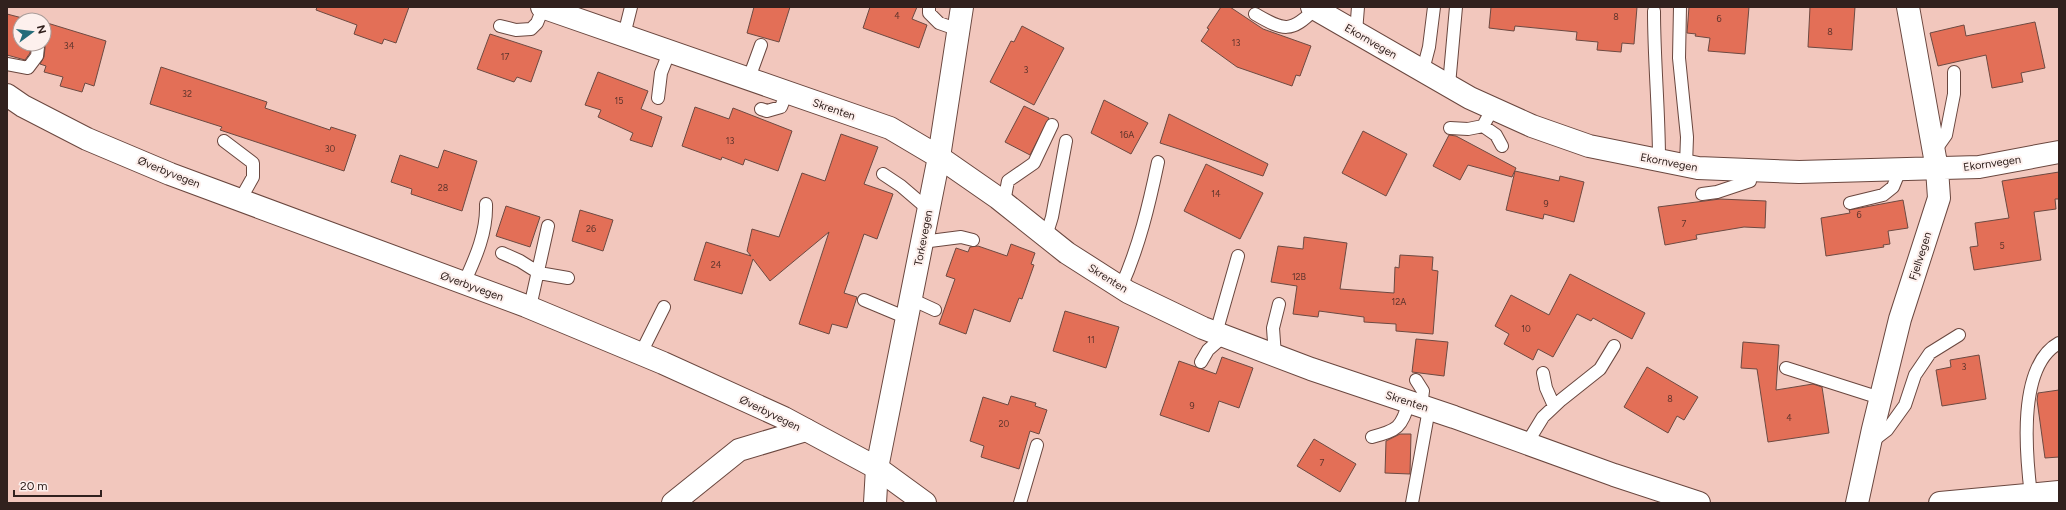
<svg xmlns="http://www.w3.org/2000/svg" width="2066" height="510" viewBox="0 0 2066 510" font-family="Figtree,sans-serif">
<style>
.building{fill:#e36f57;stroke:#6d4a42}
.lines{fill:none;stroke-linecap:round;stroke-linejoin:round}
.service-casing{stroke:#6a473f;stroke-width:14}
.minor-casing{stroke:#6a473f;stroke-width:24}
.secondary-casing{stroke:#6a473f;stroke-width:24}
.service{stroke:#fff;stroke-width:12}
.minor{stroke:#fff;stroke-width:22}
.secondary{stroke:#fff;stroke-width:22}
.labels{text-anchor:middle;stroke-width:4;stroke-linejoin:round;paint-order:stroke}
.number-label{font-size:9px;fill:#5e342c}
.street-label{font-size:11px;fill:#31211e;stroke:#fdf0ed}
</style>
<rect width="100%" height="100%" fill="#f2c7bd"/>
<path class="building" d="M317,7h92l-13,36 -12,-4 -2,5 -28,-10 3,-9 -41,-15z
M754,7h36l-11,35 -32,-9z
M870,7h47l-5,12 15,6 -8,23 -56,-20z
M1221,7h9l33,22 48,17 -11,30 -4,-1 -4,11 -55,-19 -36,-26 8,-12 -2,-1z
M1491,7h146l-3,37 -12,-1 -1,9 -24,-2 1,-8 -22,-2 1,-8 -62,-6 -1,5 -25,-3z
M1689,7h60l-4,47 -37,-3 2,-13 -15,-2 1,-2 -9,-1z
M1810,7h45l-3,43 -44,-3z
M7,14l23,6h-10v24h11l-1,9 -5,7 -18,-5z
M44,22l62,19 -12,45 -9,-3 -3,9 -22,-6 3,-9 -19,-5 2,-6 -6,-2 4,-7 1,-9z
M2035,22l10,46 -24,5 2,9 -31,6 -6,-33 -48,11 -8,-33 34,-8 2,11z
M1022,26l42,22 -30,57 -44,-23 21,-41 3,1z
M490,34l52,17 -11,31 -14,-5 -3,5 -37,-13z
M161,67l106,35 -2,6 65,22 1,-3 25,8 -12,36 -124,-41 2,-3 -72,-23z
M598,72l50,19 -7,18 21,8 -10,30 -22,-7 3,-7 -35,-16 3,-7 -16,-5z
M1104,100l44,23 -17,31 -40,-21z
M1024,106l25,12 -19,37 -25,-13z
M695,107l34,12 4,-11 59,23 -14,40 -33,-12 -2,6 -21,-8 -1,3 -39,-14z
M1169,114l99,50 -5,12 -103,-33z
M1363,131l44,23 -21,42 -44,-23z
M841,134l37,13 -14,37 29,10 -16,45 -13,-5 -20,59 13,4 -10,31 -15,-4 -3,10 -30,-10 30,-92 -59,49 -17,-22 -11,35 -48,-14 12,-38 45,14 -4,-5 5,-22 27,8 23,-64 23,8z
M1449,135l7,1 60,32 -4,9 -44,-12 -8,15 -27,-14z
M444,150l33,11 -15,50 -51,-17 1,-5 -21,-7 9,-27 38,13z
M1206,164l57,29 -23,46 -56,-28z
M1515,171l44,10 1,-5 24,6 -10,40 -30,-8 -1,5 -37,-9z
M2059,172v27h-4l1,10 -22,3 7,48 -67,10 -4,-23 8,-1 -3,-23 34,-5 -7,-37z
M1720,199l46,2 -1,27 -21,-1 -48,8 1,4 -32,6 -7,-38z
M1903,200l5,28 -20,3 2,13 -7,1 1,2 -58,9 -5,-38 29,-5 -1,-3z
M506,206l34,11 -10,30 -34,-11z
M580,210l33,10 -10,31 -31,-10z
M1304,237l43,6 -7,46 54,4 1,-26 4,1 1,-13 33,2 -1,13 6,1 -5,63 -37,-3v-7l-32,-2v-5l-45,-6 -1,6 -25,-3 4,-28 -26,-4 7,-36 25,3z
M1011,244l24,9 -4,11 3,1 -12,34 -3,-1 -9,24 -36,-13 -8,25 -27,-10 16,-45 -9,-3 10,-28 12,4 2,-5 8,-1 29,10z
M1570,274l75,39 -13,26 -39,-21 -2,3 -14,-7 -24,43 -15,-8 -5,11 -29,-16 5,-10 -14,-8 16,-31 38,20z
M1065,311l54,16 -13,41 -53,-17z
M1416,339l32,3 -4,34 -32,-4z
M1743,342l36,3 -3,45 37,-6 9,3 7,46 -61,9 -11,-73 -16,-1z
M1979,355l7,44 -44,7 -6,-36 15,-3 -1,-7z
M1222,357l31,11 -14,40 -20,-7 -10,31 -49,-17 19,-54 37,13z
M1647,367l51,30 -14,23 -7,-4 -9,17 -44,-26z
M2059,390v67l-14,1 -8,-58 1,-7z
M1011,396l25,7 -1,3 12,4 -8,24 -9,-3 -11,38 -38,-12 3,-11 -14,-5 13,-44 25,8z
M1400,434h11l-1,40 -25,-1 1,-32z
M1314,439l42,25 -16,28 -43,-26z"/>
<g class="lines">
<defs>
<path id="service" d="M929,7v6l10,10 20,7
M1680,7l-1,51 8,79 -1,28
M1654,11c0,50 5,99 5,149
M1255,14c29,17 36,19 60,-5
M500,26l16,4 15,-1 6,-6 6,-15
M1356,32l2,-25
M624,35l7,-28
M7,64l21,4 9,-12 1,-9
M1423,70l6,-23 5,-40
M749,78l12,-33
M1449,85l7,-78
M658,98l3,-25 9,-23
M761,109l6,2 14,-4 6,-15
M1483,126l13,9 6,11
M1450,128l18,1 15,-3 10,-18
M224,141l29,22v14l-13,23
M1934,152l12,-17 8,-41v-22
M883,174l18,12 28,24
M1702,194l15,-2 33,-11v-11
M1004,202l4,-21 26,-18 18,-38
M1850,203l33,-8 10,-8 7,-17
M1046,236l6,-19 14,-76
M922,242l39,-5 12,3
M502,253l18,8 19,12 29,5
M464,283c12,-26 23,-51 22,-79
M1121,287c18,-40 28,-82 37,-125
M911,299l24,11
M864,300l43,18
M530,307l18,-81
M1216,333l22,-77
M641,353l23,-46
M1275,356l-2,-28 6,-24
M1201,362l7,-12 16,-14
M1786,368l94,30
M1543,373l3,15 8,18
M1416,380l7,11 -2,15
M1372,437c26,-7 29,-9 37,-35
M1527,443l16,-26 18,-17 39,-31 14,-23
M1870,443l17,-13 18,-25 10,-30 15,-22 29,-18
M2031,495c-5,-40 -14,-129 28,-152
M1020,503l17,-58
M1412,503l17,-94"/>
<path id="minor" d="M542,7l348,121 49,29 59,41 69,55 61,39 75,36 108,41 143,48 160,58 85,28
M1312,7l158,91 62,28 57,20 109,22 101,4 180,-5 80,-15
M673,503l66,-53 67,-20
M875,503l2,-35 62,-311 23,-150
M1857,503l16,-74 27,-110 39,-121 -2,-29 -29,-162
M1940,503l119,-11"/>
<path id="secondary" d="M7,95l16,11 64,33 83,35 356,132 137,57 121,55 93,50 48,35"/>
</defs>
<use href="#service" class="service-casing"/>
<use href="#minor" class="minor-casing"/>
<use href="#secondary" class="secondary-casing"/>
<use href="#service" class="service"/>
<use href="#minor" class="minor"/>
<use href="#secondary" class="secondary"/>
</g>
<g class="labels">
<g class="number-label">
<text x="897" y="19">4</text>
<text x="1616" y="20">8</text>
<text x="1719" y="22">6</text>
<text x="1830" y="35">8</text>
<text x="1236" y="46">13</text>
<text x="69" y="49">34</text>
<text x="505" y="60">17</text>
<text x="1026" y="73">3</text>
<text x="187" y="97">32</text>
<text x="619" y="104">15</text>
<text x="1127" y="138">16A</text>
<text x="730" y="144">13</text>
<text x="330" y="152">30</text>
<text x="443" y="191">28</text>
<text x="1216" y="197">14</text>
<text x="1546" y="207">9</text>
<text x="1859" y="218">6</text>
<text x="1684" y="227">7</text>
<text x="591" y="232">26</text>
<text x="2002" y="249">5</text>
<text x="716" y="268">24</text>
<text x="1299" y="280">12B</text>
<text x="1399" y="305">12A</text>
<text x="1526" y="332">10</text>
<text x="1091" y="343">11</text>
<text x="1964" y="370">3</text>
<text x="1670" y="402">8</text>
<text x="1192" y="409">9</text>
<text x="1789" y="421">4</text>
<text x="1004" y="427">20</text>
<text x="1322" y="466">7</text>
</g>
<g class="street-label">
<text transform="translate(1371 41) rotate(30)" y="4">Ekornvegen</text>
<text transform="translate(834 109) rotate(19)" y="4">Skrenten</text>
<text transform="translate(1669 162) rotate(11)" y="4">Ekornvegen</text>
<text transform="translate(1992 163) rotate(-8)" y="4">Ekornvegen</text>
<text transform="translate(169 172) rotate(22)" y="4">Øverbyvegen</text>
<text transform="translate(923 238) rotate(-79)" y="4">Torkevegen</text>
<text transform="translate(1920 256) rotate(-72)" y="4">Fjellvegen</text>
<text transform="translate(1108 278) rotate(32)" y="4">Skrenten</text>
<text transform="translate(472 286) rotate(20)" y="4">Øverbyvegen</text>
<text transform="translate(1407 401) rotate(18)" y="4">Skrenten</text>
<text transform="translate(770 413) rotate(26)" y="4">Øverbyvegen</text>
</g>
</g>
<rect width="2066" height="510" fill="none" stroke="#31211e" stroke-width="16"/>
<g transform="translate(32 32) rotate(75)"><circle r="19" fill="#fdf0ed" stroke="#ab9d9a"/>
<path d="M0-3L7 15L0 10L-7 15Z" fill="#256c79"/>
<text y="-6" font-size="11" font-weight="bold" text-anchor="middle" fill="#31211e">N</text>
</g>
<path d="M14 490v6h87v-6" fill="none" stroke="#31211e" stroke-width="2"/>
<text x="20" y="490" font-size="12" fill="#31211e" stroke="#fdf0ed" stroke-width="3" paint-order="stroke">20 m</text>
</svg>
